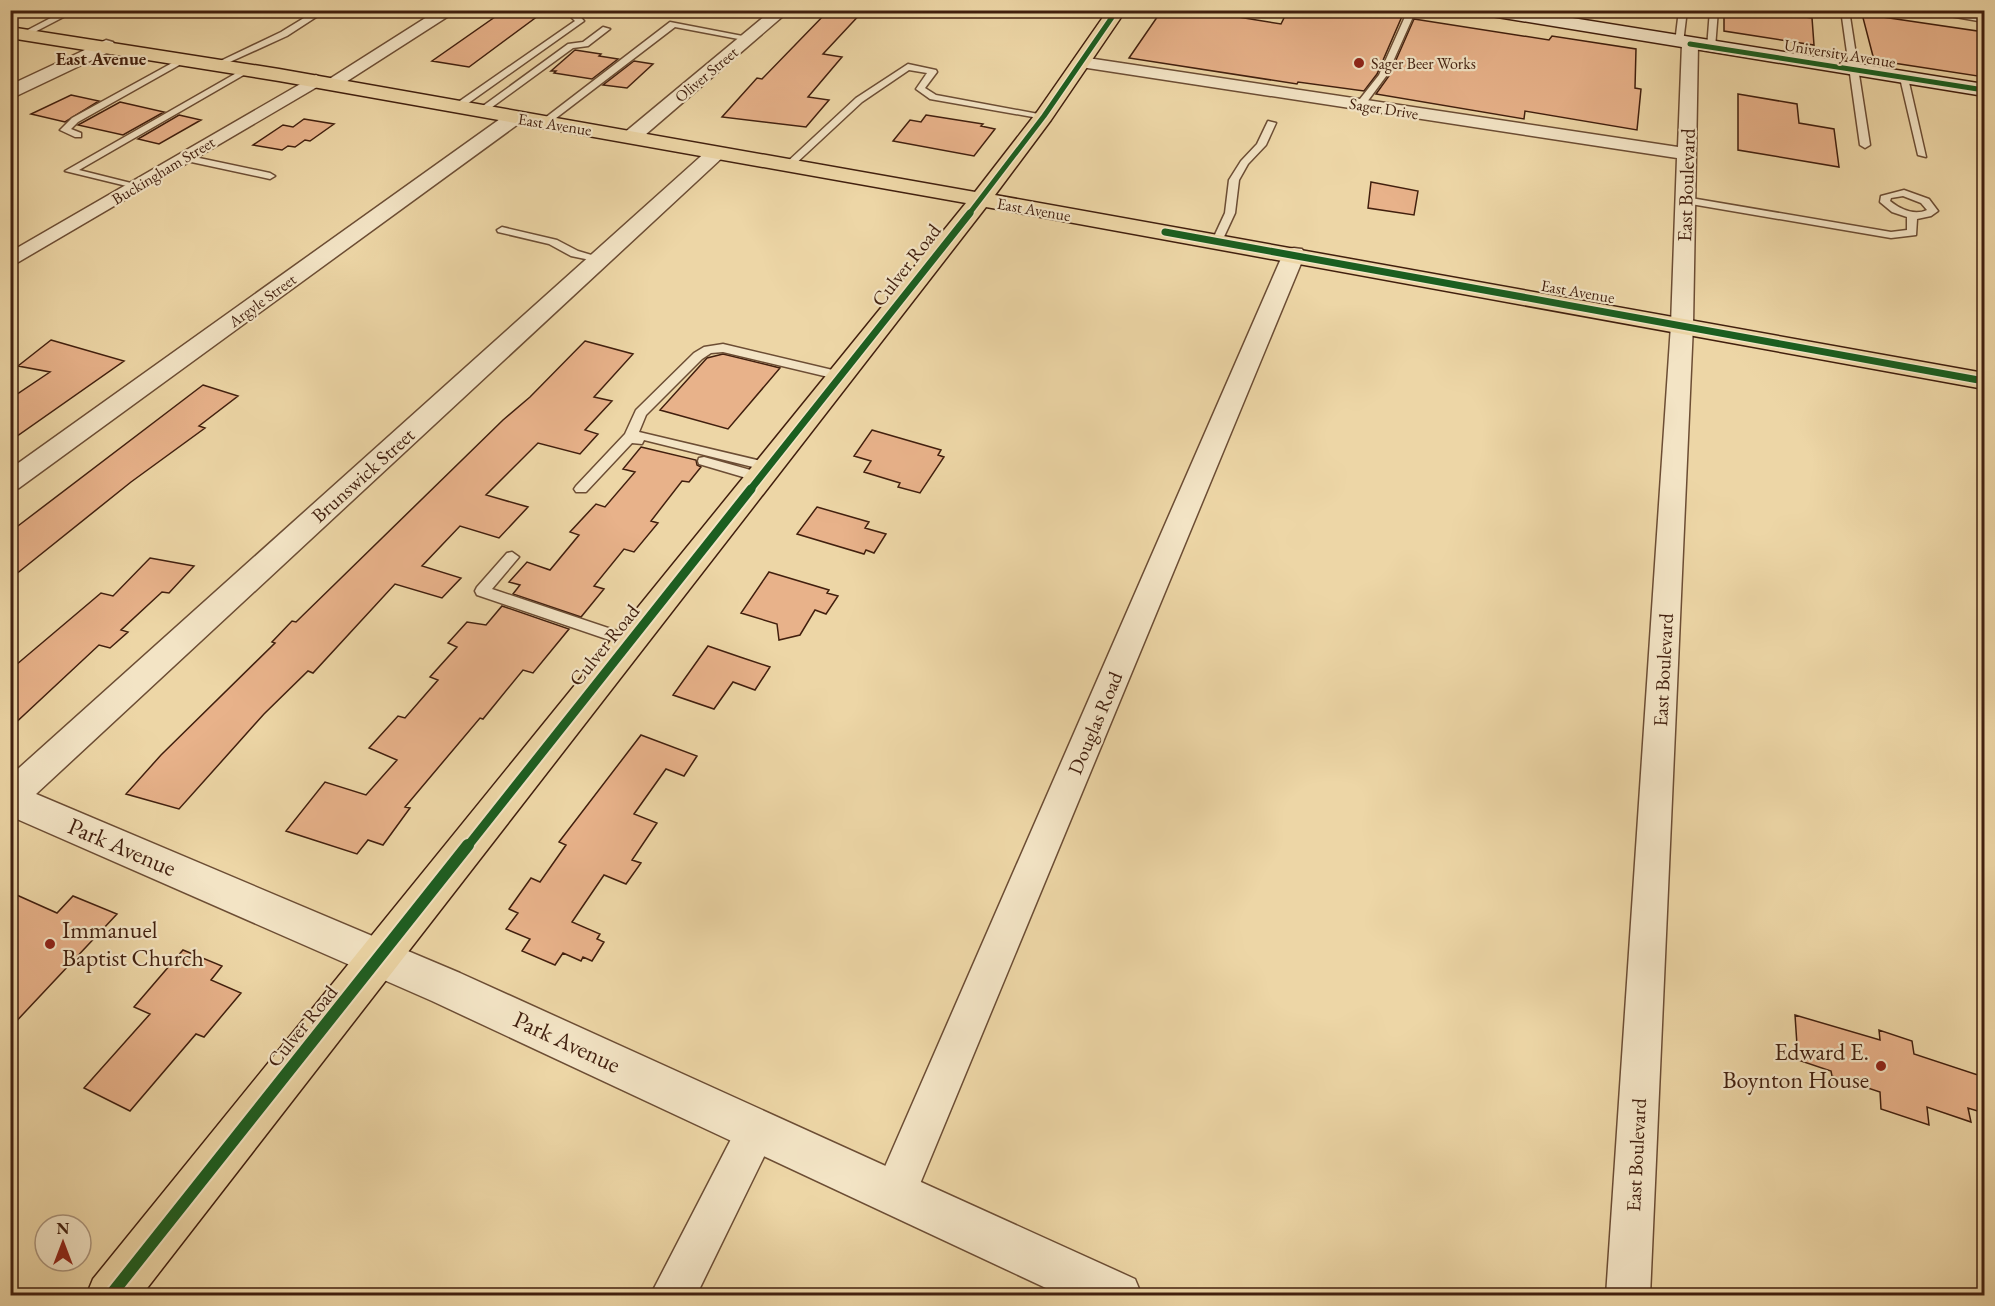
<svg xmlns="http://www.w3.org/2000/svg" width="1995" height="1306" viewBox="0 0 1995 1306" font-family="'EB Garamond',serif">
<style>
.building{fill:#e8b28a;stroke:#411f0e;stroke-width:1.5}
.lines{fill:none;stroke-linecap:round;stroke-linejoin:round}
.service-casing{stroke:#6c4d34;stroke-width:3}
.minor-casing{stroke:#6c4d34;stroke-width:3}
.tertiary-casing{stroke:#6c4d34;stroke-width:3}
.secondary-casing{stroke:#411f0e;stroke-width:3}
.primary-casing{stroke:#411f0e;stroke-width:3}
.service{fill:#f3e4c5;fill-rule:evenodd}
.minor{fill:#f3e4c5;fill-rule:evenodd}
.tertiary{fill:#f3e4c5;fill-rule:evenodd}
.secondary{fill:#f3e4c5;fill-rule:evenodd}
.primary{fill:#edd6a6;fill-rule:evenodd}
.cycleway-far3-casing{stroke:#f3e4c5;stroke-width:8}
.cycleway-far2-casing{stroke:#f3e4c5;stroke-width:10}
.cycleway-far1-casing{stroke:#f3e4c5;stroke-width:13}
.cycleway-casing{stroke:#f3e4c5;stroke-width:16}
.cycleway-far3{stroke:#1b5e20;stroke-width:5}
.cycleway-far2{stroke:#1b5e20;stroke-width:7}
.cycleway-far1{stroke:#1b5e20;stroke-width:9}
.cycleway{stroke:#1b5e20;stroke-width:12}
.poi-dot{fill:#8f2418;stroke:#f3e4c5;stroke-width:2}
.labels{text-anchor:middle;stroke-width:4.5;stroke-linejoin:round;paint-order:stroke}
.far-street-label{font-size:16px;fill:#411f0e;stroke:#f3e4c5}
.far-poi-label{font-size:16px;fill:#411f0e;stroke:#f3e4c5;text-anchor:start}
.far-neighbourhood-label{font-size:18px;font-weight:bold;fill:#411f0e;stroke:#f3e4c5}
.street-label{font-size:20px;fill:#411f0e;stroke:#f3e4c5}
.near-street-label{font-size:24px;fill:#411f0e;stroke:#f3e4c5}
.near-poi-label{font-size:24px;fill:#411f0e;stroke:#f3e4c5;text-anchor:start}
</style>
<rect width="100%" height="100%" fill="#edd6a6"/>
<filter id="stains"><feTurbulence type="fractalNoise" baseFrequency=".00333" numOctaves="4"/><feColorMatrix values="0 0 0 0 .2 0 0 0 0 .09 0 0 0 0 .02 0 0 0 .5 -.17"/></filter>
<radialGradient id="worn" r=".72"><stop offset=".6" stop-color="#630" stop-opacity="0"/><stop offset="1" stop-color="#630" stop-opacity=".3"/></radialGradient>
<path class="building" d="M505,10h41l-77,57 -37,-6z
M829,10h35l-41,44 19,3 -34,40 21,3 -23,27 -84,-10 35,-39 5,1z
M1162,10h33l86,14 7,-14h92l23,4 -26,60 -13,17 -66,-9 -1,2 -168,-26z
M1724,10h35l53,8 2,27 -90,-14z
M1862,14l122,18v45l-110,-17z
M1414,19l135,21 3,-4 84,13 -1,39 6,1 -4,41 -112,-19 -1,8 -148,-25 13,-18z
M575,50l26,4 -2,2 19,3 -26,20 -38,-6 2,-2h-5z
M634,61l19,3 -26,24 -24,-3z
M1738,94l59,10 2,19 35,6 5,38 -101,-17z
M71,95l28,6 -34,21 -34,-8z
M120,102l44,10 -41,23 -45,-10z
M179,115l22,5 -42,24 -21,-5z
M926,115l57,9 -2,2 14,3 -21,27 -81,-15 17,-21 11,2z
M304,119l30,5 -24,17 -5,-1 -10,7 -7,-1 -6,4 -29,-5 30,-20 10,2z
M1371,182l47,9 -4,24 -46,-7z
M51,340l73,21 -114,80v-42l40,-27 -32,-6z
M585,341l48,13 -39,43 18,4 -27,29 13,4 -18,20 -42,-11 -52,52 42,12 -29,31 -39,-12 -38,40 39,12 -19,20 -47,-14 -82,89 -5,-2 -44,43 -85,95 -53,-15 35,-39 114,-112 -3,-1 20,-21 4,1 207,-202 27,-23z
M723,354l57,14 -52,61 -68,-19 47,-52z
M203,385l35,11 -39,30 6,2 -74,54 -121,97v-47z
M872,430l69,20 -3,5 6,2 -24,36 -22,-6 2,-4 -36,-11 7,-11 -17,-5z
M641,447l55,13 1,5 4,2 -12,15 -7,-1 -31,40 7,2 -24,29 -10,-3 -30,37 10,3 -23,28 -68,-23 7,-9 -11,-3 18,-20 23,8 29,-35 -9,-3 26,-28 9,3 30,-35 -12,-3z
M817,507l52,15 -4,6 21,6 -12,19 -8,-3 -2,4 -67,-20z
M150,558l44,8 -25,27 -7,-1 -41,38 7,2 -18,16 -11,-3 -89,83v-58l91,-77 12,3z
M769,572l60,18 -2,3 11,3 -12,18 -11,-4 -15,25 -21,5 -2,-16 -36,-11z
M502,606l67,23 -36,44 -10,-3 -40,49 -3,-1 -75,89 5,1 -27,37 -15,-5 -11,14 -71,-23 39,-49 41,13 31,-35 -28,-12 29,-32 7,2 33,-38 -8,-3 27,-30 -9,-4 19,-21 19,3z
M708,646l32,11 30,10 -15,23 -22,-8 -19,27 -41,-14z
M641,735l56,21 -13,20 -18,-7 -32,45 23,9 -25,37 9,3 -15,21 -22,-9 -32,47 28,12 -3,5 7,3 -12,19 -9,-4 -2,4 -18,-8 -8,12 -33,-14 8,-12 -24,-10 12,-16 -9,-4 22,-31 9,4 26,-37 -7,-3z
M10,892l47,21 16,-17 44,18 -107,114z
M183,950l39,16 -11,14 30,13 -37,44 -8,-3 -66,77 -46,-23 66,-74 -16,-7z
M1795,1015l85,25 -1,-10 33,11 2,13 70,23v36l-16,-5 3,14 -44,-15 2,18 -48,-16 -1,-17 -48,-16 -1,-5 -33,-11z"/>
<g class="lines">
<defs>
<path id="service" d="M66,10h11l-50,26 -7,-2z
M317,10h10l-40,26 -66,30 -7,-2 67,-32z
M551,10l24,1 9,10 -124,88h-6v-4l121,-84 -6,-6z
M1217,10h18l-4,2z
M1408,10h8l-29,65 -23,31h-6l-2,-2 23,-29z
M1679,10h8l-4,33 -4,3 -4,-3z
M1710,10h8l-3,38 -4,3 -4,-3z
M1841,10h8l21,135 -5,3 -5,-3z
M1916,10h23l45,8v4z
M670,22l83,16 -4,3 -74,-14 -128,98h-6v-4z
M603,27l7,2 -22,17 -15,2 -89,65 -8,-2 92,-67 15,-2z
M183,57l7,2 -112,63 -7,7 10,4v4h-6l-15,-7 12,-12z
M908,64l28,6 1,2 -12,16 11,7 113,21 -5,3 -114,-20 -14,-10 11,-16 -18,-3 -47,32 -70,65h-6v-4l70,-65z
M247,67l7,2 -175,101 60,15v4l-74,-18z
M1904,75l4,3 18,79 -8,-2 -18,-77z
M1268,121l8,2 -10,22 -18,19 -9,16 -4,33 -13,28 -9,2 -1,-2 13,-28 4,-33 12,-19 16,-17z
M185,155l85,18 5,3 -5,3 -88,-19v-4z
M1904,190l25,9 9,12 -7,5 -14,3 -1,16 -25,3 -206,-35 -5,-3 5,-3 206,35 16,-2v-13l-15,-5 -12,-10 1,-6zM1903,196l18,7 6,7c-13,6 -27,-1 -37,-9l1,-3z
M502,227l55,13 21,11 27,8 -5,3 -29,-6 -22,-12 -51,-12 -1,-2z
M723,344l118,28 6,4 -6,4 -118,-28 -12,1 -9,6 -56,56 -7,17 135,32 1,3 -1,3 -5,1 -125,-31 -2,4 -10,-1 -46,49h-10l-2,-3 2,-3 49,-52 11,-24 58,-57 10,-6z
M704,457l61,17 2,3 -7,5 -61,-18 -1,-3 1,-3z
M512,552l7,5 -27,32 143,48 2,4 -2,4 -5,2 -153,-52 -2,-4 2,-4 30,-34z"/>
<path id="minor" d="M438,10h20l-120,77 -6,1 -9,-5z
M772,10h18l-152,131h-14l-2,-4 2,-4z
M1690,39l8,5 -5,281 -43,971h-44l65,-971 6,-167 -596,-91 -9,-5 9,-5 597,90 4,-103z
M316,75l9,5 -3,4 -312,183v-15z
M514,112l9,6 -2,4 -502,366 -9,3v-22l497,-355z
M716,147l7,2 3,4 -3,4 -701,650 -12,4v-35l699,-627z
M1294,248l8,1 3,5 -395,954 -15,6 -15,-6 -6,-15 6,-15 403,-924 3,-5z
M757,1110l14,6 6,14 -81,166h-46l93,-180z"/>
<path id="tertiary" d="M106,40l7,2 2,4 -2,4 -103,49v-14z
M10,783l450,190 675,306 7,17h-79l-631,-295 -422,-185z"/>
<path id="secondary" d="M1476,10h46l462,74v12l-499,-81z"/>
<path id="primary" d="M1108,10h18l-75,110 -56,75 989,178v16l-998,-182 -845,1089h-55l7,-17 873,-1076 -687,-122 -269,-43v-11l269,42 696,123 62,-80z"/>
</defs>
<use href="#service" class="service-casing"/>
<use href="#minor" class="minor-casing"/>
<use href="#tertiary" class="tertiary-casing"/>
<use href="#secondary" class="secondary-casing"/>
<use href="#primary" class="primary-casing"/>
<use href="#service" class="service"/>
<use href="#minor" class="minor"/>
<use href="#tertiary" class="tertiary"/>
<use href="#secondary" class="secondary"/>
<use href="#primary" class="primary"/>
<defs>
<path id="cycleway-far3" d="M1690,44l294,46
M969,214l75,-98 73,-106"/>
<path id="cycleway-far2" d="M1165,232l819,149
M750,490l220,-277"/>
<path id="cycleway-far1" d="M467,847l284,-358"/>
<path id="cycleway" d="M110,1296l358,-451"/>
</defs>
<use href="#cycleway-far3" class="cycleway-far3-casing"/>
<use href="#cycleway-far2" class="cycleway-far2-casing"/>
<use href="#cycleway-far1" class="cycleway-far1-casing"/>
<use href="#cycleway" class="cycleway-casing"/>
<use href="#cycleway-far3" class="cycleway-far3"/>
<use href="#cycleway-far2" class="cycleway-far2"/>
<use href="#cycleway-far1" class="cycleway-far1"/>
<use href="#cycleway" class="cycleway"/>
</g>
<g class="poi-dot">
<circle cx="1359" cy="63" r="6"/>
<circle cx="50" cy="944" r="6"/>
<circle cx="1881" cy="1066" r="6"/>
</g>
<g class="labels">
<g class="far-street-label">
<text transform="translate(1840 53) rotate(9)" y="6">University Avenue</text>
<text transform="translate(706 74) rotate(-40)" y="6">Oliver Street</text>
<text transform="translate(1384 108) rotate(9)" y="6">Sager Drive</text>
<text transform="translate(555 124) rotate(9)" y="6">East Avenue</text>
<text transform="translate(163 170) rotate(-31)" y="6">Buckingham Street</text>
<text transform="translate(1034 209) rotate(10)" y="6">East Avenue</text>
<text transform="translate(1578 291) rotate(10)" y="6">East Avenue</text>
<text transform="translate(262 300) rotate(-36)" y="6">Argyle Street</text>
</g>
<g class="far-poi-label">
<text x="1371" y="69">Sager Beer Works</text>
</g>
<g class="far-neighbourhood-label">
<text x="101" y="65">East Avenue</text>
</g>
<g class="street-label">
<text transform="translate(1686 185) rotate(-88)" y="7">East Boulevard</text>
<text transform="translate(906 265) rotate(-52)" y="7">Culver Road</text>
<text transform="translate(363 475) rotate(-42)" y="7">Brunswick Street</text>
<text transform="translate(604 645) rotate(-51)" y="7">Culver Road</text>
<text transform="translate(1663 670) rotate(-87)" y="7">East Boulevard</text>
<text transform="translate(1095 723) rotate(-67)" y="7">Douglas Road</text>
<text transform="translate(302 1026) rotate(-51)" y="7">Culver Road</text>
<text transform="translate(1636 1155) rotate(-87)" y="7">East Boulevard</text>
</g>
<g class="near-street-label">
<text transform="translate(122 847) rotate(23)" y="8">Park Avenue</text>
<text transform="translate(567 1042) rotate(25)" y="8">Park Avenue</text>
</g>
<g class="near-poi-label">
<text x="62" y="938">Immanuel<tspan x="62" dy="28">Baptist Church</tspan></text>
<text x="1869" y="1060" text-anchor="end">Edward E.<tspan x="1869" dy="28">Boynton House</tspan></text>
</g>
</g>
<rect width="1995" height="1306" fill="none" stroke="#edd6a6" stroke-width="36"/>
<rect x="12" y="12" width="1971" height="1282" fill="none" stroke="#411f0e" stroke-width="3"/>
<rect x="18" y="18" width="1959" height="1270" fill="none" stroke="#411f0e" stroke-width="1.5"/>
<g transform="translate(63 1243)"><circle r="28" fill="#f3e4c5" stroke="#ac957c" stroke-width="1.5"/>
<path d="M0-4.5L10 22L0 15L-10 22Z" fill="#8f2418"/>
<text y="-9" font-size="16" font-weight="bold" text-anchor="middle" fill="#411f0e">N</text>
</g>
<rect width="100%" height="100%" filter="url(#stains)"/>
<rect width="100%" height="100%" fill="url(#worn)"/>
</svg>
